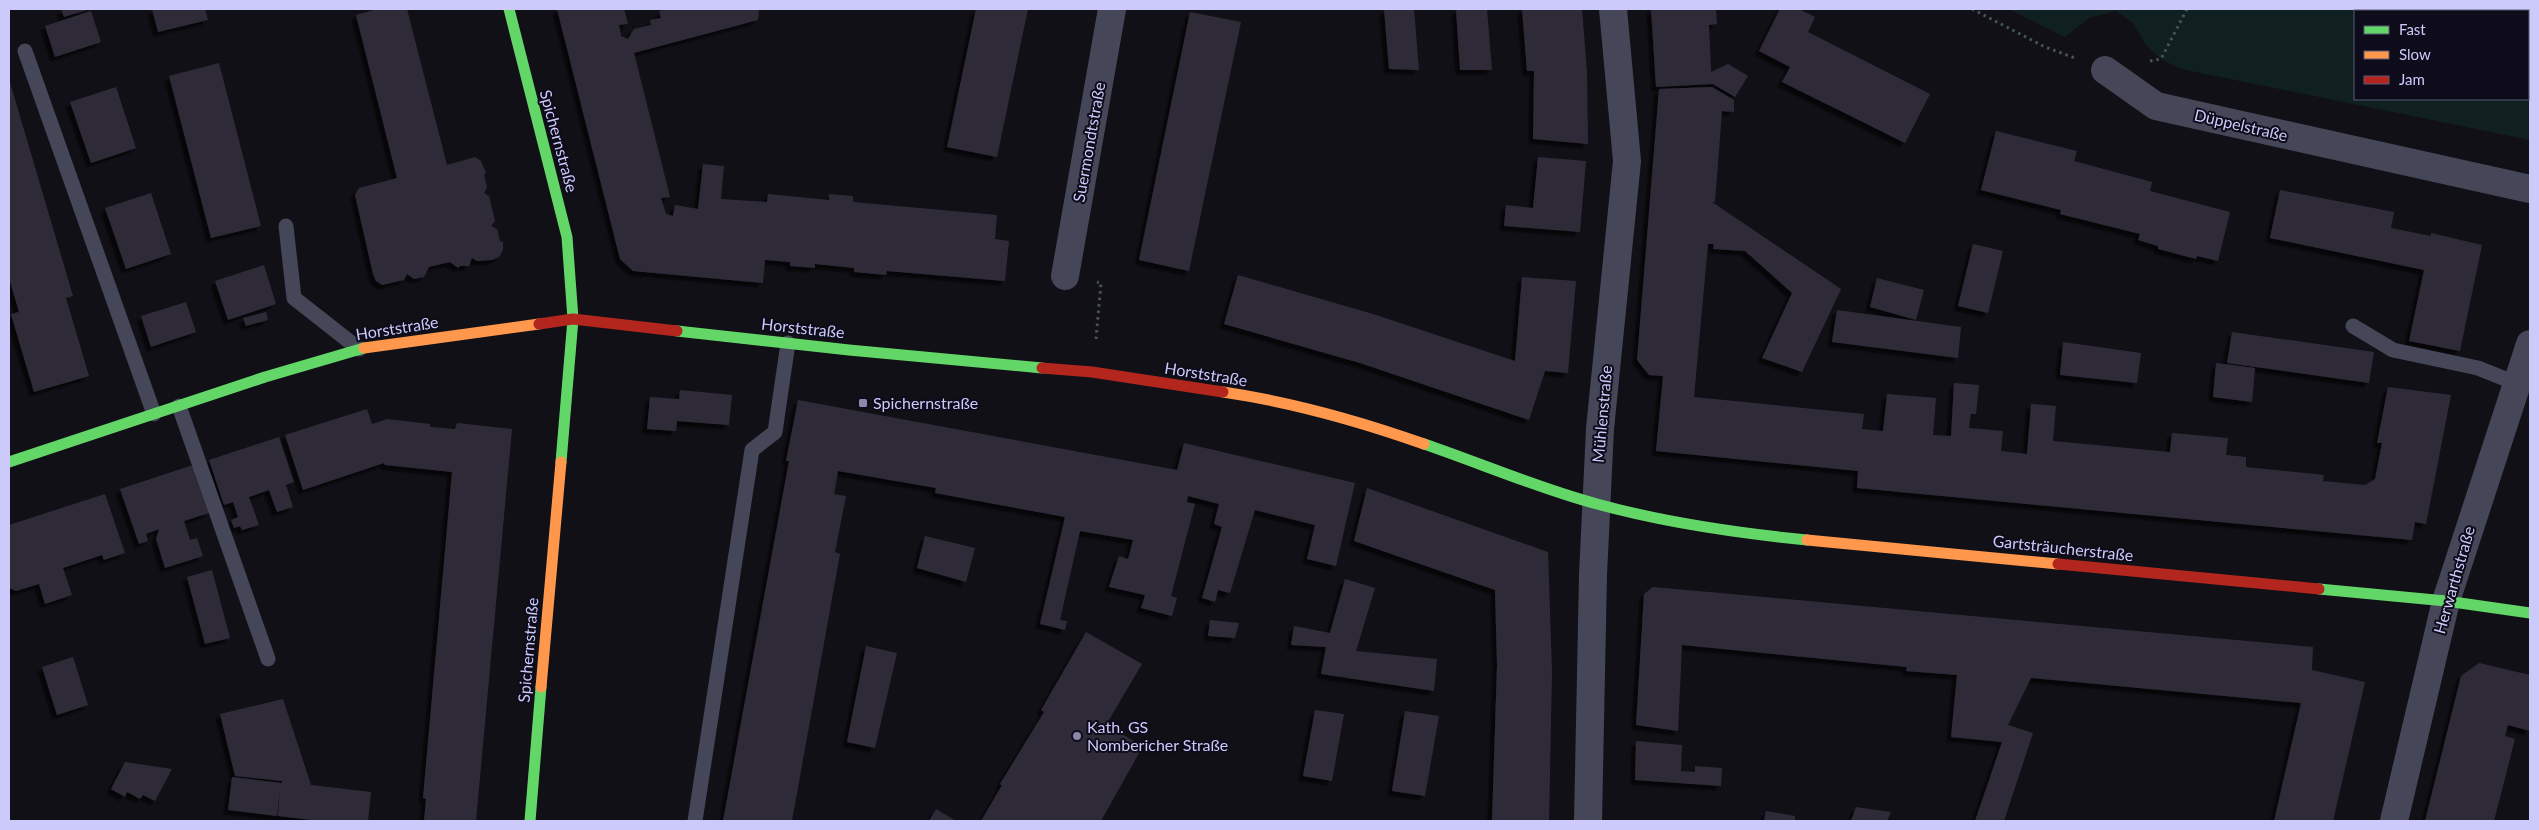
<svg xmlns="http://www.w3.org/2000/svg" width="2539" height="830" viewBox="0 0 2539 830" font-family="Lato,sans-serif">
<style>
.green{fill:#102020;fill-rule:evenodd}
.building{fill:#2e2c39;filter:url(#shadow)}
.lines{fill:none;stroke-linecap:round;stroke-linejoin:round}
.path{stroke:#46545d;stroke-width:3;stroke-dasharray:2.5 4;stroke-linecap:butt}
.lane{stroke:#454657;stroke-width:15}
.street{stroke:#454657;stroke-width:28}
.fast{stroke:#63d668;stroke-width:11}
.slow{stroke:#ff974d;stroke-width:11}
.jam{stroke:#b3261e;stroke-width:11}
.poi-dot{fill:#8a89aa;stroke:#0e0c1a;stroke-width:2}
.labels{text-anchor:middle;stroke-width:4;stroke-linejoin:round;paint-order:stroke}
.street-label{font-size:16px;fill:#cccafa;stroke:#0e0c1a}
.poi-label{font-size:16px;fill:#cccafa;stroke:#0e0c1a;text-anchor:start}
</style>
<defs>
<filter id="shadow"><feDropShadow dx="-4.5" dy="4.5" stdDeviation="1" flood-color="#0009"/></filter>
</defs>
<rect width="100%" height="100%" fill="#101016"/>
<path class="green" d="M2009,9h521v131l-349,-71 -20,-10 -16,-15 -11,-20 -18,-13 -27,7 -24,19zM2355,11h173v88h-173z"/>
<path class="building" d="M61,9h29l-26,8z
M152,9h53l3,11 -50,12z
M378,9h29l40,156 28,-8 6,4 5,12 -2,2 3,12 -3,6 5,3 6,25 -4,5 6,3 3,12 3,1v8l-4,7 -7,3 -15,1 -5,-3 -3,8h-9l-2,2 -8,-6 -21,5 -5,10 -10,2 -7,-5 -3,6 -22,5 -6,-4 -3,-7 -18,-79 4,-7 38,-10 -41,-163z
M557,9h67l4,15 -9,1 2,11 7,3 6,-10 17,-4 -1,-5 11,-2 -2,-7 11,-2h89l-1,11 -124,33 36,144 -9,1 5,16 7,2 2,-11 23,4 5,-45 21,2 -3,33 46,3 1,-8 61,6v-6l24,2v6l144,13 -2,24 14,2 -4,40 -118,-10 -1,4 -32,-3v-4l-39,-4v4l-25,-2v-4l-25,-2 -2,23 -130,-12 -13,-12z
M976,9h52l-31,148 -50,-10z
M1384,9h30l5,61 -30,-1z
M1456,9h31l5,61h-32z
M1522,9h60l5,63 1,72 -55,-5 1,-68h-7z
M1651,9h65l1,15 -8,1 2,47 17,-8 20,12 -13,21 -22,-13 -57,3z
M1780,9h19l16,8 -7,15 122,62 -25,49 -123,-61 8,-15 -31,-16z
M91,11l10,31 -46,15 -10,-31z
M1190,12l51,10 -52,249 -50,-11z
M219,63l42,163 -50,12 -42,-162z
M9,79l64,217 -7,2 23,78 -55,16 -23,-78 8,-2 -10,-34z
M116,87l20,61 -45,15 -21,-61z
M1712,87l22,13v12l-12,-1 -7,91h-3l129,87 -39,83 -40,-14 30,-65 -47,-42 -32,-2 1,-5h-6l-14,153 170,17 -2,15 21,2 4,-37 49,4 -3,37 18,1 3,-53 25,2 -3,29h-5l-2,14 34,3 -2,20 26,3 4,-50h2l23,2 -3,35 117,11 2,-19 56,5 -2,17 20,2v10l78,8 -1,6 42,4 10,-6 7,-36h-5l11,-56 63,8 -25,129 -11,-2 -3,18 -555,-52 1,-17 -202,-20 7,-75 -14,-1 -12,-15 22,-271z
M1996,131l81,20 -3,10 78,21 -2,9 80,21 -12,49 -21,-5 -1,3 -38,-10v-3l-20,-6 2,-6 -80,-20 1,-4 -80,-20z
M1538,157l48,4 -6,71 -76,-6 2,-21 27,3z
M2280,190l114,22 -3,16 40,8v-3l51,12 -22,106 -51,-10 15,-71 -154,-32z
M151,193l20,61 -45,15 -21,-61z
M1973,244l30,7 -15,62 -30,-7z
M264,265l12,39 -48,16 -13,-39z
M1238,275l135,39 142,47 7,-84 54,4 -8,92 -23,-2 -16,49 -169,-57 -136,-39z
M1877,278l47,12 -8,30 -46,-13z
M186,302l10,30 -45,15 -10,-31z
M1837,310l124,17 -3,31 -126,-16z
M266,312l2,8 -22,6 -3,-8z
M2232,332l142,20 -5,31 -142,-20z
M2063,342l78,11 -4,30 -77,-8z
M2216,363l39,5 -3,34 -39,-5z
M680,390l52,5 -3,30 -52,-4 -1,10 -29,-2 3,-32 29,2z
M798,400l379,70 7,-27 171,40 -19,83 -29,-7 8,-34 -60,-15 -25,83 -12,-3 -3,12 -13,-4 20,-71 -8,-3 5,-20 -31,-8 -1,6 8,2 -24,92 6,2 -5,18 -31,-8 4,-13 -36,-8 10,-31 9,3 5,-19 -53,-9 -20,89 7,1 -2,9 -25,-6 25,-107 -130,-24 1,-5 -98,-17 -4,23 12,2 -11,56 5,2 -48,267h-69l66,-360h-3z
M367,409l5,15 15,-5 43,5v3l25,2 2,-6 55,6 -36,392h-52l2,-22 -3,-1 29,-326 -67,-7 -1,-2 -81,27 -18,-55z
M279,437l15,45 -8,3 7,22 -16,5 -8,-22 -20,7 10,28 -17,5 -2,-4 -6,2 -3,-8 7,-3 -5,-15 -9,3 -15,-45z
M193,465l16,48 -25,8 6,19 7,-2 6,18 -38,12 -9,-29 3,-10 -13,5 2,7 -9,3 -19,-55z
M1367,488l181,64 4,119 -3,150h-57l5,-156 -2,-75 -141,-49z
M105,494l20,59 -21,7 -2,-5 -39,13 9,27 -27,9 -6,-20 -23,7 -7,-3v-63z
M925,536l50,12 -9,34 -49,-14z
M212,570l18,68 -25,6 -18,-67z
M1345,579l30,9 -19,63 81,8 -3,32 -113,-17 5,-27 -35,-2 3,-19 36,7z
M1653,587l660,60 -1,23 53,12 -32,139h-59l27,-118 -270,-25 -23,47 25,8 -29,88h-29l27,-79 -51,-5 6,-62 -51,-4 1,-4 -225,-22 -4,86 -42,-6 8,-131z
M1210,620l29,3 -4,15 -27,-2z
M1086,632l56,32 -36,61 37,21 -37,66 -5,9h-120l21,-36 -2,-1 44,-72 -3,-2z
M866,646l31,7 -22,95 -28,-6z
M73,657l15,48 -31,10 -15,-48z
M2479,663l51,12v56l-22,-6 -3,11 10,3 -21,82h-69l36,-145z
M283,699l28,86 60,7 -3,29h-48l-42,-5 2,-27 -3,27 -49,-6 4,-33 50,6v-2l-47,-5 -15,-62z
M1315,710l29,4 -12,67 -29,-5z
M1405,711l34,5 -14,80 -33,-5z
M1636,741l46,4 -1,26 14,1v-6l27,2 -1,18 -86,-6z
M125,762l47,7 -17,32 -12,-6 -3,4 -13,-7 -2,5 -14,-8z
M1856,807l35,5 -4,9h-36z
M936,809l20,12h-27z
M1766,811l29,5v5h-31z"/>
<g class="lines">
<path class="path" d="M1972,9l73,38 30,11
M2150,61l11,-2 26,-50
M1096,339l5,-56 -4,-1"/>
<path class="lane" d="M25,51l129,363
M286,226l8,72 65,51
M2353,326l40,24 85,18 40,16
M179,406l89,253
M695,821l57,-371 23,-18 13,-89"/>
<path class="street" d="M2105,70l51,36 374,83
M1065,276l47,-267
M1588,821l5,-246 7,-146 27,-268 -14,-152
M2394,821l52,-220 84,-257"/>
<path class="fast" d="M509,9l58,228 6,82 -12,143
M677,331l172,19 193,18
M1424,444c56,19 116,45 173,60 69,19 139,29 210,36
M9,462l256,-85 99,-29
M2319,589l127,12 84,12
M530,821l11,-134"/>
<path class="slow" d="M364,348l175,-24
M1223,392c68,10 136,29 201,52
M1807,540l251,24
M541,687l20,-225"/>
<path class="jam" d="M539,324l34,-5 104,12
M1042,368l50,4 131,20
M2058,564l261,25"/>
</g>
<g class="poi-dot">
<rect x="858" y="398" width="10" height="10" rx="2.5"/>
<circle cx="1077" cy="736" r="5"/>
</g>
<g class="labels">
<g class="street-label">
<text transform="translate(2241 125) rotate(13)" y="6">Düppelstraße</text>
<text transform="translate(559 141) rotate(75)" y="6">Spichernstraße</text>
<text transform="translate(1089 142) rotate(-80)" y="6">Suermondtstraße</text>
<text transform="translate(397 328) rotate(-9)" y="6">Horststraße</text>
<text transform="translate(803 328) rotate(6)" y="6">Horststraße</text>
<text transform="translate(1206 374) rotate(9)" y="6">Horststraße</text>
<text transform="translate(1602 414) rotate(-85)" y="6">Mühlenstraße</text>
<text transform="translate(2063 548) rotate(6)" y="6">Gartsträucherstraße</text>
<text transform="translate(2454 580) rotate(-74)" y="6">Herwarthstraße</text>
<text transform="translate(528 650) rotate(-85)" y="6">Spichernstraße</text>
</g>
<g class="poi-label">
<text x="873" y="409">Spichernstraße</text>
<text x="1087" y="733">Kath. GS<tspan x="1087" dy="18">Nombericher Straße</tspan></text>
</g>
</g>
<rect width="2539" height="830" fill="none" stroke="#cccafa" stroke-width="20"/>
<rect x="2354" y="10" width="175" height="90" fill="#0e0c1a" stroke="#5a5874"/>
<rect x="2364" y="26" width="25" height="8" fill="#63d668" stroke="#5a5874"/>
<text x="2399" y="35" font-size="15" fill="#cccafa">Fast</text>
<rect x="2364" y="51" width="25" height="8" fill="#ff974d" stroke="#5a5874"/>
<text x="2399" y="60" font-size="15" fill="#cccafa">Slow</text>
<rect x="2364" y="76" width="25" height="8" fill="#b3261e" stroke="#5a5874"/>
<text x="2399" y="85" font-size="15" fill="#cccafa">Jam</text>
</svg>
